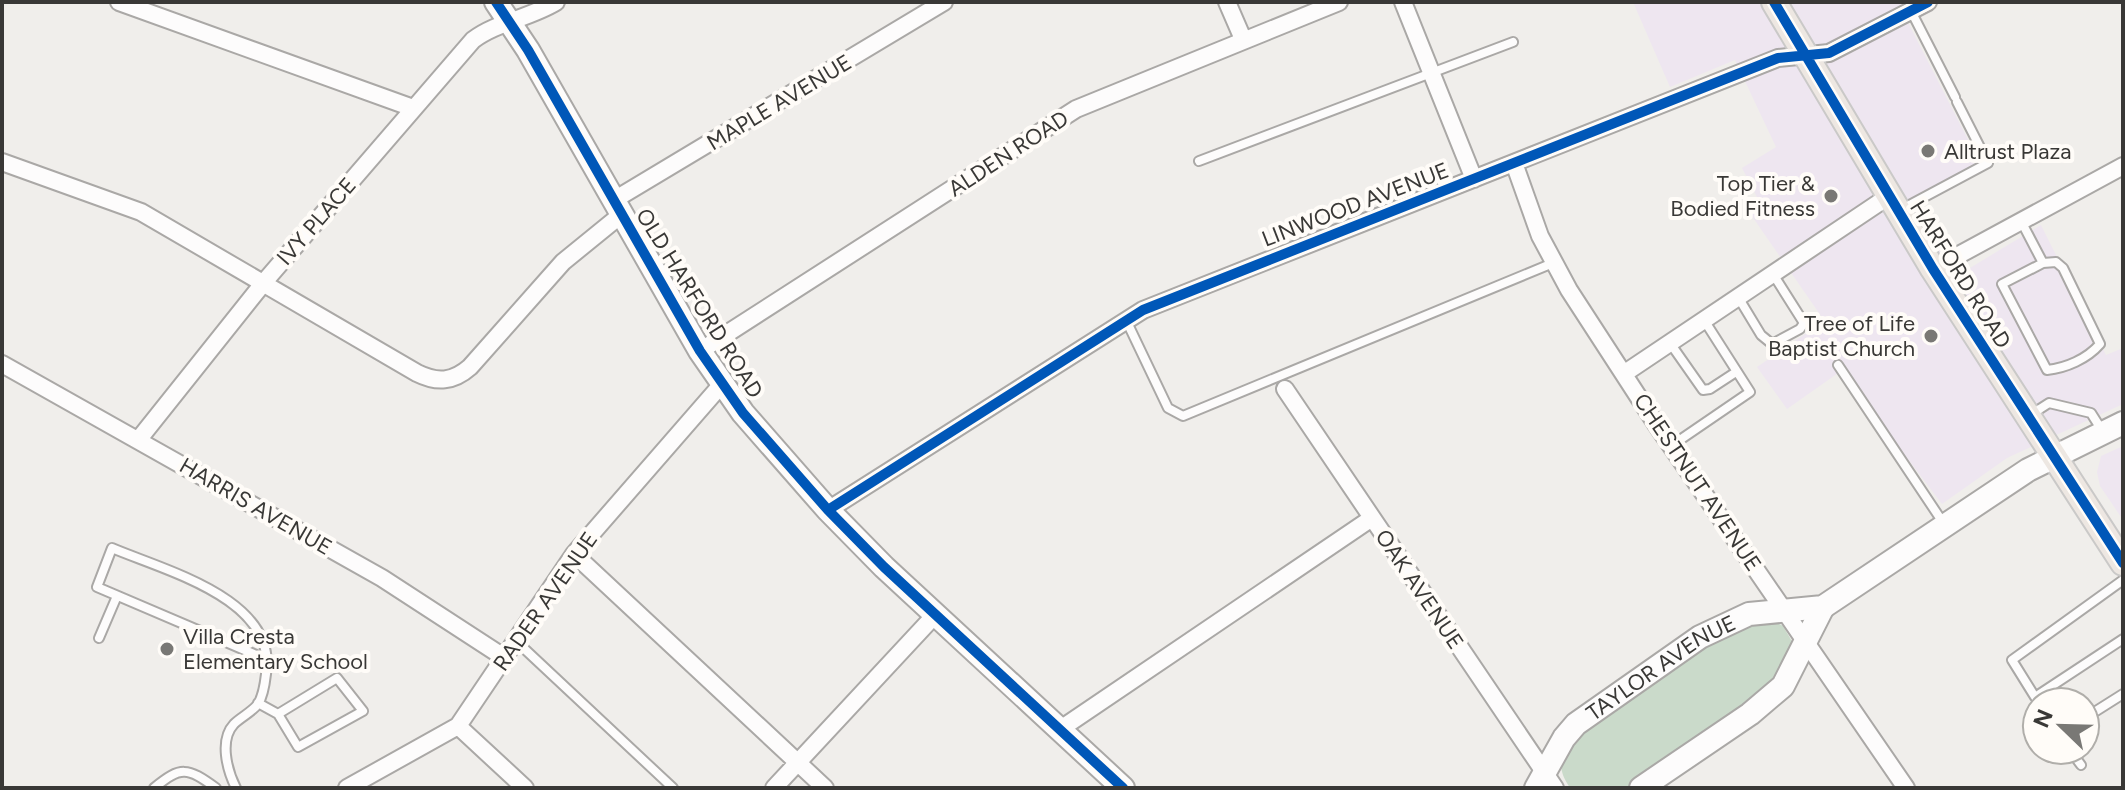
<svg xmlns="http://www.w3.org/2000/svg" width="2125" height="790" viewBox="0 0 2125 790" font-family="Figtree,sans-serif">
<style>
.commercial{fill:#eee6f0}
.green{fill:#cadaca}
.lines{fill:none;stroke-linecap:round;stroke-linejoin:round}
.lane-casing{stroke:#aaa8a6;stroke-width:12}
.street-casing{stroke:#aaa8a6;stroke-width:20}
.secondary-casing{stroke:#aaa8a6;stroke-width:26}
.primary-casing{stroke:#cac9c8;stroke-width:28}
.lane{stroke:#fdfcfc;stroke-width:8}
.street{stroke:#fdfcfc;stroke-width:16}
.secondary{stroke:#fdfcfc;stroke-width:22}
.primary{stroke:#ede7e2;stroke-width:24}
.cycleway-casing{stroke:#fffcf8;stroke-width:15}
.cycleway{stroke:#0057b8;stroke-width:10}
.poi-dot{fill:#797875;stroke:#fffcf8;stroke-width:3}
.labels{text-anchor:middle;stroke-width:8;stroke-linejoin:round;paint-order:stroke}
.street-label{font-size:22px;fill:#393836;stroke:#fffcf8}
.poi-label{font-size:22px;fill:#393836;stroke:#fffcf8;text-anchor:start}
</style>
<rect width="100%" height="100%" fill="#f0eeeb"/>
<path class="commercial" d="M1633,2h273l-6,5 81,158 -69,36 48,73 81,-49 65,130 17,-7v56l-116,54 -65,46 -101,-133 -54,38 -30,-42 51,-35 -2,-4 15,-12 -74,-107 12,-8 -17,-33 34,-21 -41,-87 -65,27z
M2123,446v74l-23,-34 -3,-14 4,-16z"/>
<path class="green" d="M1771,619l12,7 10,17 -18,44 -131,92 -19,9h-55c-13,-19 -10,-28 -1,-48l158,-110z"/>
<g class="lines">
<defs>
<path id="lane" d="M1911,11l44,86
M1199,161l314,-119
M1902,209l86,-46 -31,-61
M2021,221l22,42
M2056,262l7,6 37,76c-13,15 -34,24 -53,26l-45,-86 41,-21z
M1738,297l23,38 11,9 28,-15 4,-6 -31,-49
M1126,320l42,88 15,8 370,-153
M1670,343l33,47 7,-1 26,-17
M1838,365l106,159
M2032,414l17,-11 42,10 12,19
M1671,446l79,-54 -46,-72
M2123,580l-111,80 23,37 88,-58
M99,638l18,-42
M516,641l157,147
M337,678l26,33 -65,36 -20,-33z
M258,703l20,11
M2085,718l38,-24
M2070,750l11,15
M154,788c27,-22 33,-21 62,0
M236,788c-9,-18 -17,-48 -2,-64 7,-7 18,-12 24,-20 5,-8 7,-21 8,-30 12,-75 -100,-103 -154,-126l-15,39 171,73"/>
<path id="street" d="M119,2l294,106
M1227,2l16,37
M1403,2l71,177
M2,162l139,50 276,161c20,10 36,9 53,-6l93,-105 59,-48
M1514,163l26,73 29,54 87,134 250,364
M614,200l330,-198
M1933,269l190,-103
M700,351l376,-242 263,-107
M2,364l380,214 123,80
M1625,373l264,-177
M1285,389l270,399
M139,439l126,-158 208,-241c24,-18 57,-22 83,-38
M828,510l315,-200 635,-252 51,-5 99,-51
M574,554l251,234
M458,726l67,62
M1059,730l313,-212
M347,788l111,-62 116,-172 148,-170
M774,788l161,-173"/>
<g id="secondary">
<path d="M496,2l32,48 172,301 43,62 85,97 56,57 239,221"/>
<path id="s1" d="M1536,788l28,-50 12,-14 124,-87 49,-23 74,-7 205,-137 95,-47"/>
<path d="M1641,788l109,-74 33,-28 40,-79"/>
</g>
<path id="primary" d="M1774,2l159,267 190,294"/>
</defs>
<use href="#lane" class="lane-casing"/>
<use href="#street" class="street-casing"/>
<use href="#secondary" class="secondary-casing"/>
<use href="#primary" class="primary-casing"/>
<use href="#lane" class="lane"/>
<use href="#street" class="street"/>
<use href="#secondary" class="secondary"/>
<use href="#primary" class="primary"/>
<defs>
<path id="cycleway" d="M496,2l32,48 172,301 43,62 85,97 56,57 239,221
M1774,2l159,267 190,294
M828,510l315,-200 635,-252 51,-5 99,-51"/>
</defs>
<use href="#cycleway" class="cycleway-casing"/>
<use href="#cycleway" class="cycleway"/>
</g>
<g class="poi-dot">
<circle cx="1928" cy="151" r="8"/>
<circle cx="1831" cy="196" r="8"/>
<circle cx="1931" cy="336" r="8"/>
<circle cx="167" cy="649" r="8"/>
</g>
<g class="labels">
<g class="street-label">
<text transform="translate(779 102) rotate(-31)" y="8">MAPLE AVENUE</text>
<text transform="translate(1008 153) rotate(-33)" y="8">ALDEN ROAD</text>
<text transform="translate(1355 204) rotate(-21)" y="8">LINWOOD AVENUE</text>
<text transform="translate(316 221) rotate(-49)" y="8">IVY PLACE</text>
<text transform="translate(1961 274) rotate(58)" y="8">HARFORD ROAD</text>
<text transform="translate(700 303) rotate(58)" y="8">OLD HARFORD ROAD</text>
<text transform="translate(1698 482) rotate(56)" y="8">CHESTNUT AVENUE</text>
<text transform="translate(256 506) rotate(30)" y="8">HARRIS AVENUE</text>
<text transform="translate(1420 589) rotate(56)" y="8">OAK AVENUE</text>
<text transform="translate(545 601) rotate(-55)" y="8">RADER AVENUE</text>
<text dy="8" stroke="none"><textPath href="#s1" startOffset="178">TAYLOR AVENUE</textPath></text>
</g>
<g class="poi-label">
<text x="1944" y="159">Alltrust Plaza</text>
<text x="1815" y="191" text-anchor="end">Top Tier &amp;<tspan x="1815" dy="25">Bodied Fitness</tspan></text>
<text x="1915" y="331" text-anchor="end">Tree of Life<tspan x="1915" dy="25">Baptist Church</tspan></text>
<text x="183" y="644">Villa Cresta<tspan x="183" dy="25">Elementary School</tspan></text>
</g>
</g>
<rect width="2125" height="790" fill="none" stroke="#393836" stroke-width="8"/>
<g transform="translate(2061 726) rotate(293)"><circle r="38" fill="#fffcf8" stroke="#b0aeaa" stroke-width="2"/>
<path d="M0-6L14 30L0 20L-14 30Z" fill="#797875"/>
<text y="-12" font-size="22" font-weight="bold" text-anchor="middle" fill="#393836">N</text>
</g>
</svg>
